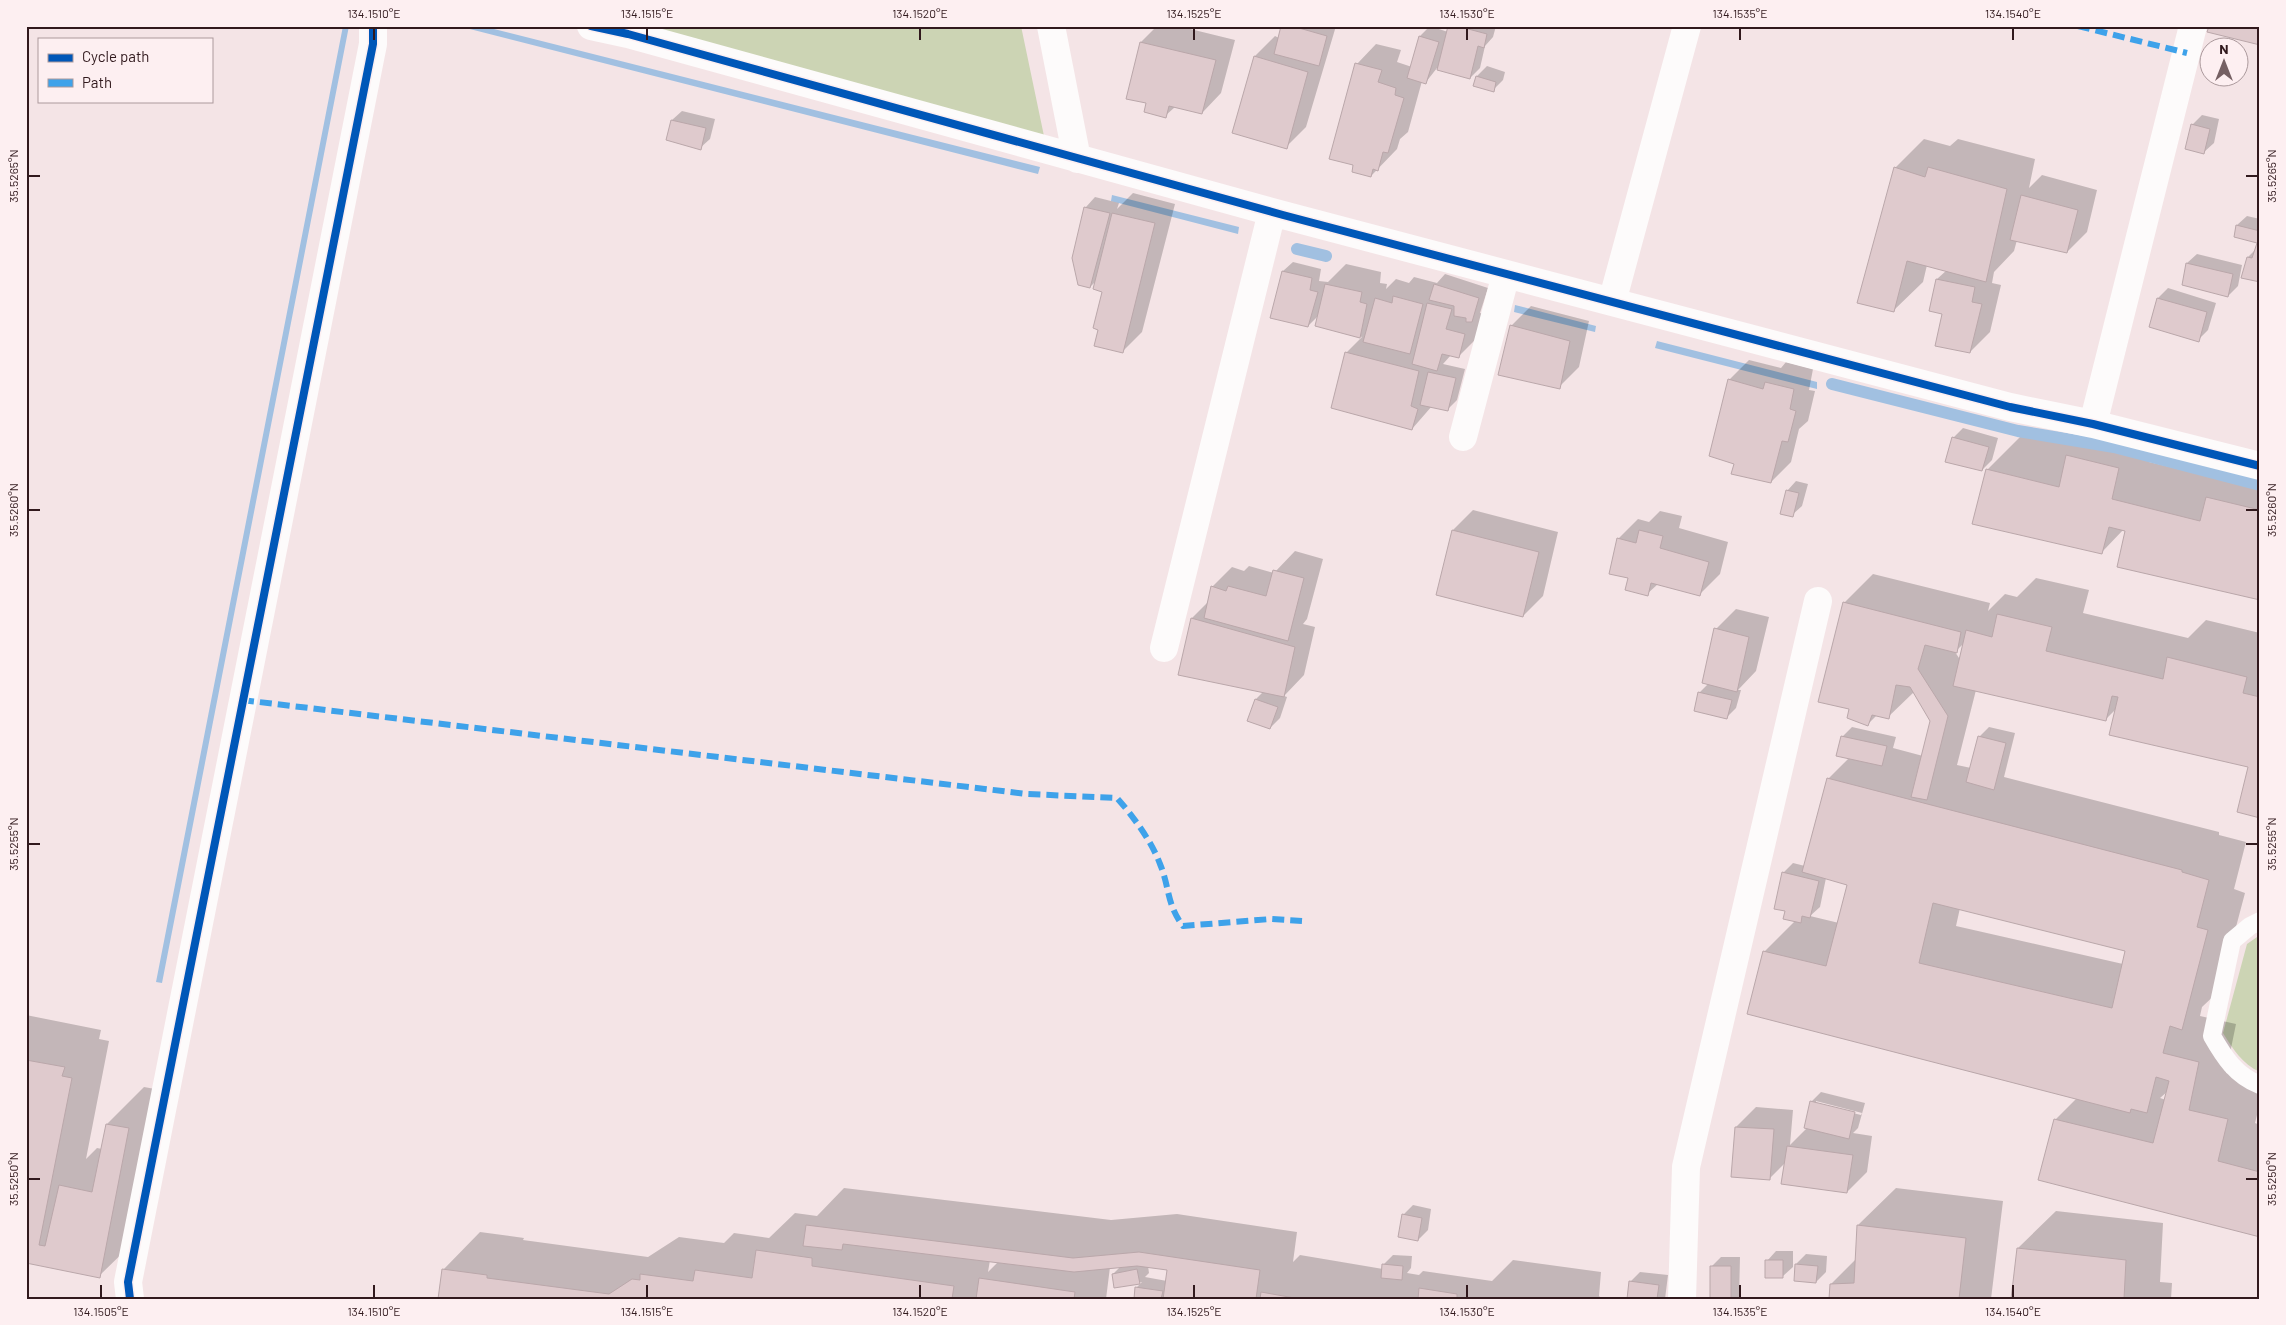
<svg xmlns="http://www.w3.org/2000/svg" width="2286" height="1325" viewBox="0 0 2286 1325" font-family="Barlow,sans-serif">
<style>
.green{fill:#ccd4b4}
.water{fill:#a1c0e1}
.shadow{fill:#0003;fill-rule:evenodd}
.lines{fill:none;stroke-linecap:round;stroke-linejoin:round}
.stream{stroke:#a1c0e1;stroke-width:12}
.building{fill:#dfcacd;stroke:#baa7aa;fill-rule:evenodd}
.service{stroke:#fdfbfb;stroke-width:18}
.minor{stroke:#fdfbfb;stroke-width:28}
.quiet{stroke:#3ea2ea;stroke-width:6;stroke-dasharray:12 6;stroke-linecap:butt}
.cycleway-casing{stroke:#fdeff1;stroke-width:11}
.cycleway{stroke:#0057b8;stroke-width:8}
.ticks{fill:none;stroke:#31191d;stroke-width:2}
.neatline{fill:none;stroke:#31191d;stroke-width:2}
.ticks-label{font-size:12px;text-anchor:middle;fill:#31191d}
</style>
<rect width="100%" height="100%" fill="#f4e4e6"/>
<path class="green" d="M643,26h378l23,110z
M2260,935v137c-18,-8 -27,-23 -37,-39l24,-89z"/>
<path class="water" d="M343,26h6l-187,957 -6,-1z
M458,26h24l558,141 -2,7z
M1112,195l127,32 -1,7 -127,-33z
M1515,305l81,21 -1,6 -81,-20z
M1657,341l160,41v7l-162,-41z"/>
<path class="shadow" d="M1157,26h21l57,14 -14,53 -19,20 -27,-6 -10,9 -18,-14 -19,-4 13,-56z
M1282,26h54l-30,101 -20,20 -52,-15 21,-76 20,-20 4,2z
M1430,26l18,6 1,-6h47l-3,11 -8,9 -5,22 -10,10 -33,-10 -11,14 -4,-1 -14,51 -8,7 -3,10 -26,27 -14,-112 19,-20 25,6 -4,12 15,5 8,-31z
M1487,66l18,6 -2,8 -10,10 -18,-5 2,-9z
M682,111l33,8 -5,20 -10,9 -28,-28z
M2202,115l17,4 -5,24 -10,9 -12,-27z
M1924,139l26,7 8,-7 77,20 -6,29 13,-13 55,15 -10,42 -20,20 -50,-12 -3,11 -20,21 -2,11 9,2 -11,47 -20,20 -27,-39 -6,-34 10,-9 -20,-5 -4,17 -30,29 2,-143z
M1133,193l42,11 -33,128 -20,20 -23,-23 4,-38 -7,-10 -6,6 -16,-29 12,-51 9,-10 24,6 -2,6z
M2247,216l13,3v62l-12,-24 8,-8 2,-6 -21,-18z
M2197,254l45,11 -4,21 -10,10 -41,-33z
M1293,262l28,7 -2,12 9,1 18,-18 35,8 -1,11 7,1 -1,5 10,-10 13,4 5,-6 23,6 8,-9 43,14 -8,25 4,1 -6,23 -20,20 -7,-2 -8,9 22,5 -8,31 -10,10 -15,-4 -20,23 -66,-76 16,-16 -46,-12 3,-10 -11,11 -25,-55z
M2168,288l48,15 -8,27 -10,10 -40,-42z
M1531,306l58,15 -10,46 -20,20 -48,-61z
M1749,360l32,8 5,-6 27,7 -4,21 6,1 -7,30 -9,8 -8,33 -20,20 -35,-19 -7,-83z
M2105,418l51,13 -7,31 76,18 19,-19 16,3v135l-134,-69 -2,-1 -22,23 -115,-82 38,-38 53,13z
M1963,428l35,10 -6,22 -10,10 -29,-32z
M1796,481l12,3 -6,22 -10,9 -5,-24z
M1473,510l85,22 -15,64 -20,20 -70,-86z
M1660,511l22,5 -3,12 49,14 -8,32 -20,20 -42,-10 -11,10 -17,-17 -12,-38 20,-20 11,3z
M1295,551l28,8 -16,60 -4,5 12,3 -11,48 -20,21 3,1 -7,21 -10,10 -14,-29 8,-8 -72,-73 16,-16 4,-15 20,-20 12,4 5,-5 25,7z
M1873,574l117,29 -2,8 17,-17 12,3 19,-19 53,12 -6,23 105,25 18,-18 54,13v183l-11,-50 -133,-57 -11,11 -129,-30 -19,75 14,3 8,-31 10,-10 26,6 -11,44 215,55v3l27,7 -12,47 11,4 -26,98 -17,16 -2,9 36,8 -10,49 34,8v22l-5,20 5,2v111l-220,-57 16,-60 21,-21 -313,-146 31,-31 -8,-11 -4,-37 10,-10 12,3 23,-87 21,-21 -7,-21 10,-10 44,10 -3,11 30,8 9,-35 -18,-29 -26,25 -11,-2 -10,10 -16,-17 -7,-105zM1965,642l-4,19 -6,-9zM1826,878l23,6 -10,39 -29,-7 10,-9zM1960,908l166,42 -3,14 -167,-38zM2168,1091l-2,9 -6,-2z
M1736,609l33,8 -13,54 -18,19h3l-5,18 -9,9 -28,-24 10,-10 7,-54z
M26,1015l75,15 -2,9 10,2 -23,118 11,-11 5,1 5,-25 37,-37 22,4 -29,148 -38,37 -73,-14z
M1821,1092l44,11 -7,25 -5,5 19,3 -5,36 -20,20 -61,-30 -17,17 -33,-52 20,-20 37,3 -3,35 17,-17 4,-26zM1816,1101l46,12 -1,2 -45,-11z
M844,1188l267,32 66,-6 120,18 -4,30 7,-7 83,14v-4l10,-10 19,1 -1,12 -4,5 12,2 4,-4 69,10 21,-21 88,12 -2,24 3,3h-467l1,-11 6,-6 -27,5 -2,-13 8,-8 -11,1 -4,32h-667l4,-29 37,-38 44,6 -1,2 125,17 31,-20 45,6 10,-10 35,5 26,-25 22,3zM990,1260l8,2 -10,10zM1148,1266l21,3 -2,12 -22,-4 4,-4z
M1896,1188l107,13 -12,98h-161l1,-15 25,-25 2,-34z
M1413,1205l18,4 -3,21 -10,10 -15,-25z
M2056,1211l107,12 -3,59 12,1 -1,16h-158l5,-51z
M1776,1251h17v16l-10,9 -16,-15z
M1806,1254l21,2 -1,16 -10,10 -20,-18z
M1721,1257h19l-1,42h-28v-32z
M1640,1272l28,3 -3,24h-36l1,-17z"/>
<g class="lines">
<path class="stream" d="M1297,249l29,7
M1832,384l186,47 96,16 146,38"/>
</g>
<path class="building" d="M1281,26h11l35,10 -8,30 -45,-12z
M1448,26h9l30,8 -3,14 -6,-2 -8,33 -33,-9z
M2209,26h51v19l-53,-13z
M1419,36l20,6 -13,42 -19,-6z
M1140,42l76,18 -14,54 -33,-8 -3,12 -22,-6 2,-9 -20,-4z
M1254,56l54,16 -21,77 -55,-16z
M1355,63l27,7 -4,12 18,6 -1,7 9,3 -16,55 -5,-1 -5,19 -5,-2 -2,8 -19,-5 1,-7 -24,-6z
M1476,76l20,6 -2,10 -21,-6z
M671,120l35,8 -5,22 -35,-10z
M2191,124l19,5 -6,25 -19,-5z
M1894,167l31,10 3,-10 79,22 -21,93 -79,-21 -13,51 -37,-9z
M2021,195l57,15 -11,43 -57,-13z
M1084,207l26,6 -20,75 -12,-3 -6,-27z
M1112,213l43,10 -32,130 -29,-7 4,-16 -5,-2 9,-36 -9,-3z
M2236,225l24,6v51l-19,-4 6,-21 5,1 5,-15 -23,-6z
M2186,263l47,11 -5,23 -46,-12z
M1282,271l30,7 -2,12 8,2 -10,35 -38,-9z
M1936,279l39,8 -3,15 10,2 -12,49 -35,-7 7,-32 -13,-3z
M1325,284l37,8 -2,10 7,2 -7,34 -45,-12z
M1434,284l45,14 -7,24h-6v-4l-12,-2v-10l-25,-6z
M1393,296l30,8 -13,50 -47,-12 12,-44 17,5z
M2157,298l50,14 -8,30 -50,-15z
M1427,303l25,6 -6,20 19,5 -6,24 -17,-4 -5,17 -25,-7z
M1510,325l60,16 -10,48 -62,-14z
M1345,352l74,19 -8,35 7,3 -6,21 -81,-22z
M1428,372l28,6 -8,33 -28,-6z
M1728,379l35,10 2,-7 29,7 -4,20 6,2 -8,31 -6,-1 -11,42 -40,-9 3,-10 -25,-8z
M1952,437l37,10 -7,24 -37,-9z
M2066,455l53,13 -7,31 88,22 6,-24 54,13v90l-143,-33 8,-36 -16,-4 -7,27 -130,-30 14,-55 73,18z
M1786,490l13,3 -6,24 -13,-3z
M1452,530l87,22 -16,65 -87,-22z
M1639,530l24,6 -3,12 49,14 -9,34 -49,-13 -3,13 -23,-6 3,-12 -19,-4 8,-36 19,5z
M1273,570l31,8 -16,63 -84,-23 7,-32 15,5 2,-5 38,10z
M1843,602l118,30 -4,21 -32,-8 -7,24 30,47 -21,84 -16,-3 19,-76 -20,-34 -14,-2 -7,34 -17,-4 -4,11 -21,-8 2,-9 -31,-7z
M1997,614l55,13 -6,24 117,28 4,-22 80,20 -4,16 17,4v121l-23,-6 11,-45 -139,-32 9,-38 -6,-1 -6,25 -153,-35 13,-56 26,7z
M1191,618l104,29 -11,50 -106,-22z
M1714,628l35,9 -12,55 -35,-9z
M1698,692l34,8 -5,19 -33,-8z
M1255,699l23,8 -8,22 -23,-8z
M1841,736l46,10 -5,20 -46,-10z
M1978,736l28,7 -12,47 -28,-8z
M1827,778l355,92v2l27,8 -12,47 11,3 -26,100 -12,-4 -7,27 36,9 -10,48 39,9 -10,42 42,11v65l-222,-57 16,-61 99,24 16,-62 -13,-4 -9,36 -16,-4 -1,4 -383,-99 16,-63 63,15 21,-81 -45,-13zM1933,903l192,48 -13,57 -193,-45z
M1782,872l37,9 -9,37 -8,-2 -1,7 -18,-4 2,-8 -11,-2z
M26,1060l39,7 -3,9 10,2 -33,167 6,1 14,-61 33,7 14,-68 23,4 -29,150 -74,-15z
M1810,1101l45,11 -6,27 -45,-11z
M1735,1127l39,2 -4,51 -39,-3z
M1787,1146l66,9 -6,38 -66,-9z
M1402,1214l20,4 -4,23 -20,-4z
M806,1225l267,33 66,-6 121,18 -4,29h-93l4,-29 -30,-4 -63,6 -231,-28 -1,6 -39,-4z
M1857,1225l109,13 -7,61h-130l1,-15 24,-1z
M2017,1248l109,12 -2,39h-113z
M756,1250l56,8v8l142,20 -2,13h-514l4,-30 45,6v3l122,16 23,-15 8,1v-6l53,7 2,-11 57,8z
M1765,1260h18v18h-18z
M1382,1264l21,2 -1,14 -21,-2z
M1795,1264l23,2 -2,17 -22,-2z
M1710,1266h21v33h-21z
M1137,1269l3,15 -26,4 -2,-14z
M979,1278l96,14 -1,7h-98z
M1629,1281l30,4 -2,14h-30z
M1135,1287l28,4 -2,8h-27z
M1419,1288l38,6v5h-39z
M1261,1292l39,7h-40z"/>
<g class="lines">
<path class="service" d="M2260,921l-10,5 -18,15 -20,95c12,21 24,40 48,49"/>
<path class="minor" d="M591,26l37,8 655,181 727,192 83,17 167,42
M1051,26l26,133
M1612,302l75,-276
M2093,424l100,-398
M1463,437l43,-163
M1164,648l108,-436
M130,1299l-2,-17 245,-1238v-18
M1682,1299l4,-132 132,-566"/>
<path class="quiet" d="M2078,26l109,27
M242,700l785,94 90,4c16,18 35,44 43,66 10,24 6,39 23,62l88,-7 31,2"/>
<defs>
<path id="cycleway" d="M591,26l37,8 655,181 727,192 83,17 167,42
M130,1299l-2,-17 245,-1238v-18"/>
</defs>
<use href="#cycleway" class="cycleway-casing"/>
<use href="#cycleway" class="cycleway"/>
</g>
<path class="ticks" d="M374,28v12M647,28v12M920,28v12M1194,28v12M1467,28v12M1740,28v12M2013,28v12M28,176h12M2246,176h12M28,510h12M2246,510h12M28,844h12M2246,844h12M28,1179h12M2246,1179h12M101,1285v13M374,1285v13M647,1285v13M920,1285v13M1194,1285v13M1467,1285v13M1740,1285v13M2013,1285v13"/>
<rect width="2286" height="1325" fill="none" stroke="#fdeff1" stroke-width="55"/>
<rect x="38" y="38" width="175" height="65" fill="#fdeff1" stroke="#ab999c"/>
<rect x="48" y="54" width="25" height="8" fill="#0057b8" stroke="#ab999c"/>
<text x="82" y="62" font-size="15" fill="#31191d">Cycle path</text>
<rect x="48" y="79" width="25" height="8" fill="#3ea2ea" stroke="#ab999c"/>
<text x="82" y="88" font-size="15" fill="#31191d">Path</text>
<g transform="translate(2224 62)"><circle r="24" fill="#fdeff1" stroke="#ab999c"/>
<path d="M0-4L9 19L0 12L-9 19Z" fill="#756063"/>
<text y="-8" font-size="14" font-weight="bold" text-anchor="middle" fill="#31191d">N</text>
</g>
<rect x="28" y="28" width="2230" height="1270" class="neatline"/>
<g class="ticks-label">
<text x="374" y="18">134.1510°E</text>
<text x="647" y="18">134.1515°E</text>
<text x="920" y="18">134.1520°E</text>
<text x="1194" y="18">134.1525°E</text>
<text x="1467" y="18">134.1530°E</text>
<text x="1740" y="18">134.1535°E</text>
<text x="2013" y="18">134.1540°E</text>
<text transform="translate(14 176) rotate(-90)" y="4">35.5265°N</text>
<text transform="translate(2272 176) rotate(-90)" y="4">35.5265°N</text>
<text transform="translate(14 510) rotate(-90)" y="4">35.5260°N</text>
<text transform="translate(2272 510) rotate(-90)" y="4">35.5260°N</text>
<text transform="translate(14 844) rotate(-90)" y="4">35.5255°N</text>
<text transform="translate(2272 844) rotate(-90)" y="4">35.5255°N</text>
<text transform="translate(14 1179) rotate(-90)" y="4">35.5250°N</text>
<text transform="translate(2272 1179) rotate(-90)" y="4">35.5250°N</text>
<text x="101" y="1316">134.1505°E</text>
<text x="374" y="1316">134.1510°E</text>
<text x="647" y="1316">134.1515°E</text>
<text x="920" y="1316">134.1520°E</text>
<text x="1194" y="1316">134.1525°E</text>
<text x="1467" y="1316">134.1530°E</text>
<text x="1740" y="1316">134.1535°E</text>
<text x="2013" y="1316">134.1540°E</text>
</g>
</svg>
